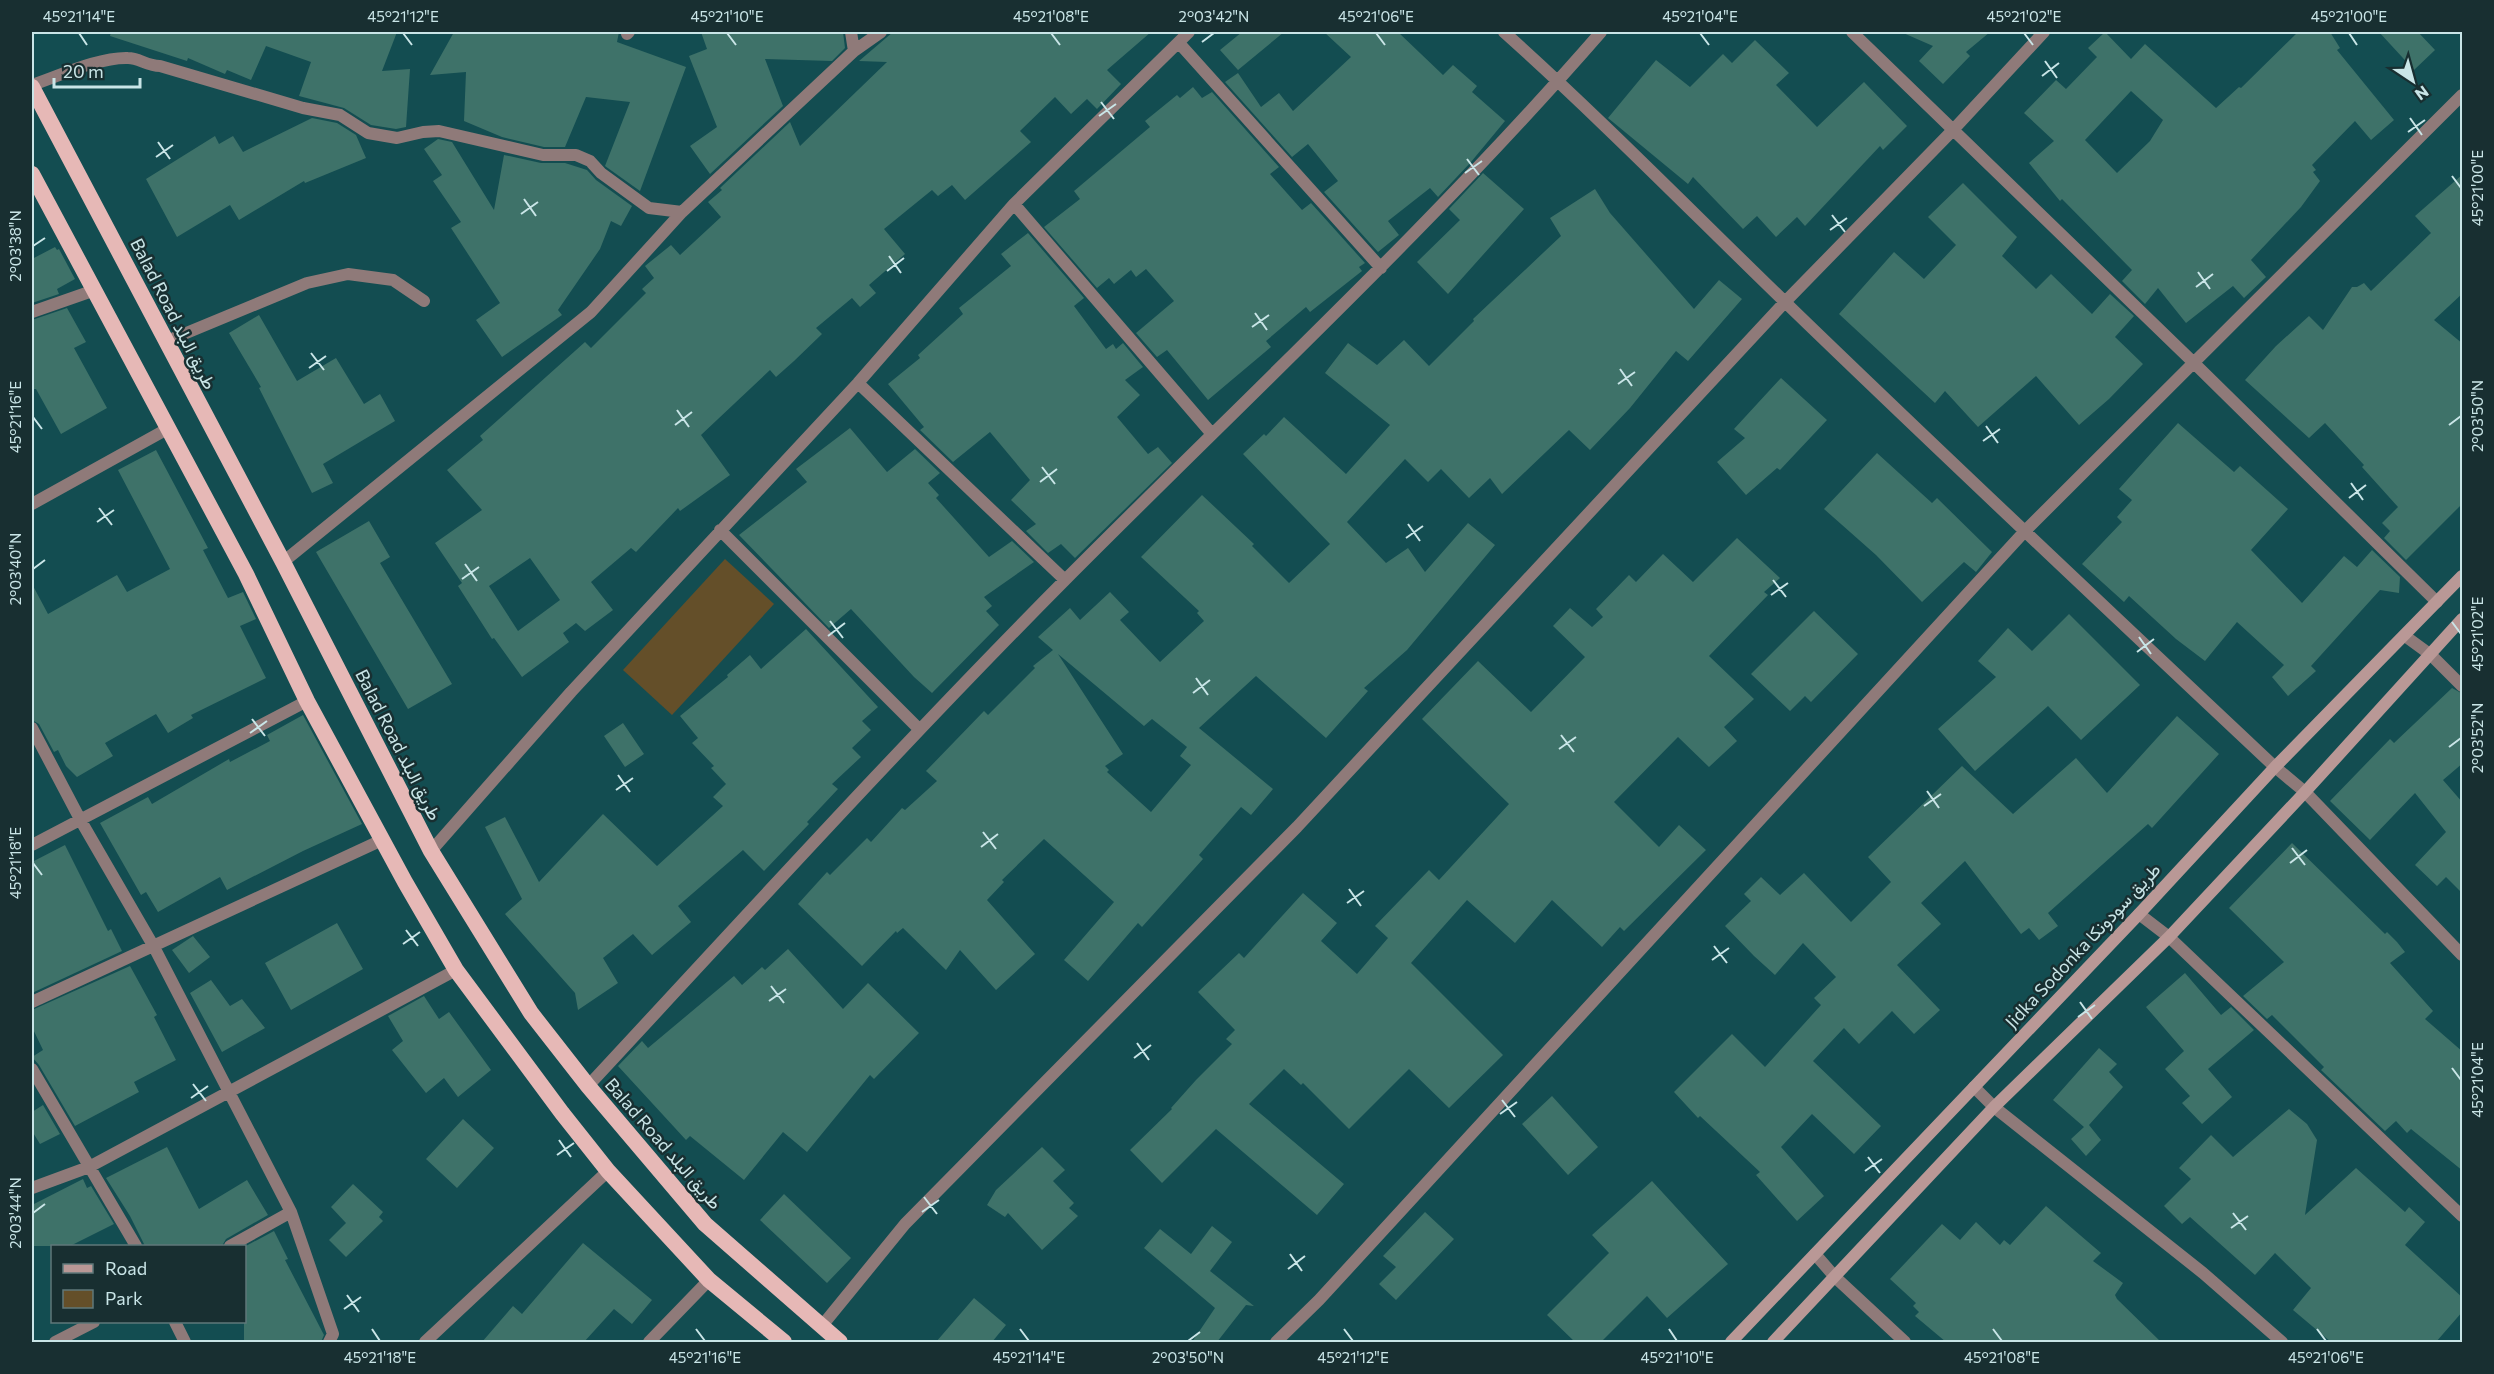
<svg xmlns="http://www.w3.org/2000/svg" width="2494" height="1374" viewBox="0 0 2494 1374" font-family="Commissioner,Vazirmatn,sans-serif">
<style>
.green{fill:#644f29}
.building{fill:#3e7269;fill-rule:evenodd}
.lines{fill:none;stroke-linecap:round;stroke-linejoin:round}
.service{stroke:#8f7a79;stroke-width:12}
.minor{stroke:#8f7a79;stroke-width:12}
.secondary{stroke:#b99896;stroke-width:12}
.trunk{stroke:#e6b8b6;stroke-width:16}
.ticks{fill:none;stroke:#c9e5e7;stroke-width:2}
.labels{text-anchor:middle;stroke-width:5;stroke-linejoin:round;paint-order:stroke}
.street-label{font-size:18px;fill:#c9e5e7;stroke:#182f31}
.neatline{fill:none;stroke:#c9e5e7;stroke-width:2}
.ticks-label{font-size:15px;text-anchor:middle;fill:#c9e5e7}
</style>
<rect width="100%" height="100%" fill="#134d51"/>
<path class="green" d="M725,559l49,45 -102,111 -49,-45z"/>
<path class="building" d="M111,32h286l-15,39 28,-2 -4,58 -10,2 -25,-4 -27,-17 -45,-12 12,-34 -45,-16 -15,34 -24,-10 -2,4 -37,-16 -1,3 -77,-25z
M454,32h165l-2,10 69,25 -46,124 -35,-25 25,-64 -44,-5 -21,50h-21l-42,-10 -38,-16 2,-49 -36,3z
M701,32h142l2,16 -13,13 -67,-2 18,47 -73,68 -20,-28 27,-19 -28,-71 18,-7z
M893,32h258l-44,38 14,14 -24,25 -10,-10 -16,15 -16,-17 -35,34 11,11 -66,58 -13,-15 -14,11 -6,-6 -48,39 21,25 -36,31 7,8 -16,14 -8,-9 -36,30 6,6 -28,27 -18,16 -6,-7 -69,65 29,40 -50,36 -2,-3 -42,44 -5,-4 -40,34 22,28 -28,21 -9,-8 -13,10 6,9 -47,35 -28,-39 -2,1 -34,-53 4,-3 -27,-40 47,-33 -35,-40 36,-30 -3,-4 105,-94 6,6 55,-55 -4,-4 12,-11 -9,-12 26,-21 9,10 41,-38 -13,-15 14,-12 -2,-2 70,-66 10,24 87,-84 -28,-1zM530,558l30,42 -42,31 -29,-45z
M1242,32h42l-46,38 -18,-20z
M1324,32h74l45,43 10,-10 24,21 -5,6 33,29 -34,41 -33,35 -8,-9 -42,33 11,14 -21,17 -54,-60 14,-11 -30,-37 -16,13 -67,-75 13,-9 23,34 18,-14 14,18 58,-54z
M1901,32h89l-24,20 4,4 -27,28 -24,-23 14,-15z
M2105,32l26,27 14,-15 71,64 23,-21 2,1 57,-56h32l10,16 -3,2 57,70 -23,20 -16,-19 -43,44 4,5 -3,2 7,9 -19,26 -50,53 15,17 -22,21 -11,-12 -47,37 -28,-35 -13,16 -23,-23 10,-11 -70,-71 -2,2 -31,-38 25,-22 -30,-28 32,-33 10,9 31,-32 -9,-9zM2131,91l32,29 -13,21 -33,32 -32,-33z
M2379,32h39l17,18 -21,20z
M1755,40l34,33 -13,12 41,42 47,-45 43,44 -24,24 -3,-4 -75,80 -8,-9 -21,20 -19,-21 -14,13 -50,-52 -5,7 -80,-66 48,-58 34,27 33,-33 9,9z
M1193,87l9,11 10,-6 67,75 -9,7 32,36 9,-7 54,60 -6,4 3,4 -52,41 -4,-5 -40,34 5,6 -63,53 -41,-50 -10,7 -21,-24 38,-32 -28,-32 -10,8 -5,-7 -17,14 -5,-6 -12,10 -53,-61 36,-28 -6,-8 76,-64 -5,-6 32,-26 3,3z
M312,118l25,5 19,12 10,23 -61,25 -1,-2 -65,39 -9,-15 -53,32 -31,-58 69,-43 4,8 14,-8 10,16z
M438,139l14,3 42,68 10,-55 37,8h24l22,7 9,10 36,26 -11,20 -10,-5 -11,28 -42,61 4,5 -60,42 -26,-37 24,-17 -49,-75 10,-6 -28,-41 9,-6 -18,-26z
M1483,173l41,36 -76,85 -31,-32 43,-42 -11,-11z
M2463,174v119l-29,27 29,24v159l-57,57 -22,-22 6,-7 -8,-8 16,-16 -36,-40 2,-2 -39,-42 -16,15 -64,-58 31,-34 33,-30 14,14 29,-43h5l7,-4 7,8 60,-58 -16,-17z
M1963,183l54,54 -15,19 34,33 15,-15 41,40 18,-20 24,22 -19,21 28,27 -34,35 -30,26 -43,-49 -58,51 -33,-36 -10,12 -96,-89 55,-62 30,27 32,-34 -28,-28z
M1595,189l15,24 84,96 25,-29 23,19 -54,62 -12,-10 -46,57 -40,42 -21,-20 -67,64 -12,-16 -21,20 -28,-29 -13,13 -23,-23 -58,63 39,41 22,-15 17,24 43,-49 27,22 -88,105 -43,38 4,3 -42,47 -70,-62 -57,52 74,61 -22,26 -10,-8 -42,48 4,4 -61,68 -4,-4 -50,58 -24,-21 50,-58 -70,-63 -42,41 2,2 -17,18 48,54 -39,36 -36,-40 -14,20 -43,-42 -6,5 -1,-2 -34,35 -64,-62 29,-32 3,3 37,-37 4,4 31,-34 3,2 32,-29 -11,-10 58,-60 4,4 47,-47 -2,-2 20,-16 -15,-13 32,-29 10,12 30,-28 19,20 -9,8 40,42 44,-41 -7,-8 2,-2 -58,-54 61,-62 52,49 -2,2 37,37 41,-39 -87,-90 21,-20 2,2 18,-19 62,57 44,-49 -65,-52 23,-30 29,22 27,-25 25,26 45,-45 -1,-2 88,-83 -11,-18zM1058,654l86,72 8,-7 35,28 -7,9 11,9 -40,47 -44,-40 2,-2 -4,-4 18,-12z
M1028,233l56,65 -10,8 32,43 7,-5 3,5 7,-6 20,24 -18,13 15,15 -23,22 31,37 10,-7 14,16 -97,95 -14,-14 -13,9 -22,-22 10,-7 -25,-24 19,-20 -40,-48 -37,30 -33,-32 4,-3 -36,-43 32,-26 -2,-3 45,-41 -4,-6 52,-42 -10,-12z
M55,247l2,3 2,-1 16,30 -18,10 2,5 -27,9v-44z
M67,308l19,34 -12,6 33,60 -46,26 -25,-45h-4v-69z
M259,315l38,66 39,-23 28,46 16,-10 15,27 -72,43 10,19 -21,10 -53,-105 2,-1 -32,-54z
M1781,378l46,42 -47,50 -3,-2 -31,27 -29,-33 28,-24 -11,-9z
M2178,423l56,49 6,-6 48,43 -37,41 51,53 42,-47 13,11 15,-17 28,27 -1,16 -19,-3 -69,76 5,5 -28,25 -16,-19 12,-12 -47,-43 -32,39 -29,-22 -47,-43 -5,6 -42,-38 40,-42 -5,-5 15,-17 -13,-11z
M850,428l37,44 28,-23 25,24 -12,10 11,12 -3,3 53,59 23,-16 22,21 -50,35 8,9 -6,5 13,14 -67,68 -18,-16 -63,-68 -22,19 -90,-93 68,-53 -11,-13z
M156,450l52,98 -5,2 25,48 15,-6 13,27 -16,7 26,52 -75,37 2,3 -25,15 -12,-19 -51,29 8,13 -36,21 -11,-11 -8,-16 -4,2 -15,-28 -7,-4v-136l16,30 69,-39 10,17 43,-23 -52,-99z
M1877,453l55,50 5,-5 55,54 -16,20 -12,-10 -42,40 -46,-47 -52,-46z
M369,521l21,36 -10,6 72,121 -44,25 -92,-157z
M1737,538l43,40 -16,14 4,3 -59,61 45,43 -30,28 13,14 -28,26 -31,-30 -64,65 45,45 20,-22 27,25 -82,81 -4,-4 -18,20 -50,-47 -37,43 -48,-43 -56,63 92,92 -54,53 -40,-39 -60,60 -46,-46 -2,2 -17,-16 -35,35 95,80 -27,31 -101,-86 -54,54 -32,-33 42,-41 -1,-1 25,-28 36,-36 -6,-5 9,-9 -37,-38 41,-39 5,5 59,-65 34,30 -16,18 36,33 31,-36 -13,-12 54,-56 10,10 70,-76 -87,-85 56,-58 53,51 54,-55 -32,-31 17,-18 22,19 11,-10 -7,-8 33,-34 7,7 27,-28 30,28z
M1814,611l44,43 -47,48 -6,-6 -15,15 -39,-37z
M2069,614l71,71 -59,55 -33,-34 -73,65 -37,-42 58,-52 -18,-16 30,-33 24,23z
M806,629l72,78 -16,14 9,9 -19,18 9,9 -29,27 6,5 -31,33 2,2 -45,47 -21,-21 -65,56 13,16 -39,33 -19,-21 -30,24 15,25 -40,27 -3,-17 -70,-79 17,-15 -37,-72 20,-10 34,65 64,-68 54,52 66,-60 -10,-9 13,-13 -15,-16 3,-2 -22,-23 6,-5 -18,-22 48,-39 -1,-2 23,-20 11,14z
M2452,688l11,6v69l-20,17 20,23v91l-17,-17 -9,9 -22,-21 31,-33 -31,-39 -45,47 -40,-39 60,-62 4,4z
M303,715l59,109 -59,27 -76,39 -7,-13 -62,35 -12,-20 -5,3 -41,-72 48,-26 4,7 77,-45 1,3 40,-21 -3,-6z
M2177,716l42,38 -67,74 -4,-4 -100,89 10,13 -19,14 -10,-12 -8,6 -56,-73 -44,42 20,21 -44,41 43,45 -26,24 -22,-23 -33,33 -15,-16 -31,33 68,65 -27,28 -42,-40 -31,33 43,49 -27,25 -41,-46 4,-3 -60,-56 -2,2 -24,-26 58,-58 33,33 56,-62 -7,-7 22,-21 -33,-34 -28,32 -21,-19 -29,-30 26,-25 -7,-7 17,-17 19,18 24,-22 47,49 40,-40 -23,-25 94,-91 51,48 63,-56 31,35z
M623,723l21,31 -19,13 -21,-31z
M2292,843l93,91 2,-2 10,10 8,10 -15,11 43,48 -8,8 38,33v119l-52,-42 -4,4 -11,-12 -11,10 -64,-61 3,-3 -52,-52 -5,4 -24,-23 41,-34 -55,-54z
M65,845l43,86 3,-2 11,22 -90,42v-131z
M337,923l26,46 -72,41 -26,-47z
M193,936l17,21 -21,16 -17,-23z
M788,949l55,60 25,-26 51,50 -45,46 -4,-4 -63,77 -24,-20 -39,48 -54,-44 -4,4 -68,-74 24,-25 6,7 86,-72 8,9 20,-18 3,3z
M130,966l27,49 -3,2 22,43 -42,22 5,10 -64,34 -36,-61 -7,-8 11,-7 -11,-23v-17z
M2185,973l36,42 10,-8 23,23 -46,39 24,28 -30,27 -20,-21 8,-7 -25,-27 19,-18 -38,-44z
M211,980l19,26 12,-7 23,29 -43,24 -32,-59z
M424,996l15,23 10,-7 42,58 -33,27 -14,-19 -18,15 -34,-43 11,-9 -15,-25z
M2099,1048l18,16 -8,8 14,15 -34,38 12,15 -15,16 -15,-17 13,-12 -31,-27z
M1552,1096l46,51 -30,28 -46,-51z
M43,1105l17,29 -20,10 -8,-13v-19z
M2289,1109l18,15 10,16 -12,75 51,-47 49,44 4,-5 16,15 -20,23 58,53v13l-27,31h-105l-38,-32 18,-22 -36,-35 -20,22 -65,-58 -8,7 -18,-18 27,-27 -12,-11 32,-33 22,22z
M463,1119l31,29 -37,40 -31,-29z
M167,1147l32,62 48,-29 21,35 -42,24 -4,7h-77l-15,-30 -24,-38z
M1042,1147l23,23 -12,11 21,22 -5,5 9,8 -36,34 -34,-37 -3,4 -18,-12 9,-15z
M83,1179l4,9 4,-2 23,38 -44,22h-38v-41z
M1652,1181l76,83 -61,54 -20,-22 -46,46h-26l-28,-27 62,-62 -17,-18z
M353,1184l30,28 -4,5 4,4 -37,36 -17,-17 17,-17 -15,-16z
M784,1194l67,64 -24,25 -67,-63z
M2046,1206l55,47 -8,8 30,22 -8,12 2,4 44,43h-215l-31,-26 4,-4 -6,-6 3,-3 -26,-24 52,-55 18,16 16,-18 24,23 4,-5 6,5z
M1425,1212l29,27 -58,61 -17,-16 17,-17 -13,-11z
M1212,1226l20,16 -22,29 44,35 -8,-1 -29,37h-25l23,-34 -71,-60 16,-19 31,25z
M274,1231l14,28 -3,1 39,75 -3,7h-77v-95z
M583,1243l69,57 -20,24 -18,-15 -30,33h-102l31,-36 9,8z
M974,1298l32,27 -14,17h-56z"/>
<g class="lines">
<path class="service" d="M167,341l140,-58 41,-9 45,6 31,21
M425,1342l183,-171
M649,1342l60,-62"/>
<path class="minor" d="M851,32l3,19
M1504,32c97,87 188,180 282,271 161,156 325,310 489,464l30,25 157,163
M1852,32l343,332 242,238
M627,34l2,-2
M1179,43l202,225
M32,85c27,-9 67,-28 96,-27 11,0 19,8 32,8l143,42 37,7 28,18 29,5 26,-6 16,-1 104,24h33l14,6 11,12 48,35 33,4
M1014,204l198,230
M32,312l63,-22
M858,383l207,197
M32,504l137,-76
M720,530l199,199
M283,562l308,-250 91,-100 172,-161 27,-19
M2405,636l26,19 31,31
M32,728l49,93 73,126 137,265 42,122 -4,8
M32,845l275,-144
M431,851l140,-159 287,-309 156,-179 175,-172
M2139,914l30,23 293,279
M32,1002l350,-162
M32,1069l104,177
M588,1086c158,-170 315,-343 479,-508 179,-180 367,-354 534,-546
M1974,1087l20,20 209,166 79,69
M32,1188l57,-21 367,-197
M230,1246l61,-34
M1815,1254l20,23 70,65
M175,1322l10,20
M821,1327l84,-103 392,-397 488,-525 168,-172 91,-98
M55,1342l39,-20
M1276,1342l43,-42 706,-769 437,-436"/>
<path class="secondary" d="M1731,1342l408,-428 136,-147 187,-191
M1773,1342l221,-235 175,-170 136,-145 157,-173"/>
<path class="trunk" d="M32,87l251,475 148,289 100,162 57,73 117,138 135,118
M32,174l214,400 61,127 98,181 51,88 106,143 46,58 101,109 75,62"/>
</g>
<path class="ticks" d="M79,33l8,12M403,33l9,12M727,33l9,12M1051,33l9,12M1376,33l9,12M1700,33l9,12M2024,33l9,12M2349,33l8,12M1202,42l12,-9M2045,61l12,17M2042,76l17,-13M1101,102l13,17M1099,116l17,-12M2410,118l12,17M2408,132l17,-12M158,142l12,17M156,157l17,-12M1467,159l12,16M1465,173l17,-12M2452,176l9,12M524,199l12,17M521,214l17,-12M1832,215l13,17M1830,230l17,-12M33,246l12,-8M889,256l12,17M887,271l17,-13M2198,272l12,17M2196,287l17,-13M1255,313l12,17M1252,327l17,-12M311,353l13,17M309,368l17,-12M1620,369l12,17M1618,384l17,-12M677,410l12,17M33,417l9,12M675,425l17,-13M2449,425l12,-9M1986,426l12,17M1983,441l17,-12M1042,467l13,17M1040,482l17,-13M2351,483l12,17M2349,498l17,-13M99,508l13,17M97,522l17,-12M1408,524l12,17M1406,538l17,-12M465,564l12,17M33,569l12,-9M462,579l17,-12M1773,580l13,17M1771,595l17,-12M830,621l13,17M2452,622l9,12M828,636l17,-13M2139,637l12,17M2137,652l17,-13M1196,678l12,17M1193,693l17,-13M252,719l13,17M250,733l17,-12M1561,735l13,17M2449,747l12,-9M1559,749l17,-12M618,775l12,17M616,790l17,-12M1927,791l12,17M1924,806l17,-12M983,832l13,17M981,847l17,-13M2292,848l13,17M33,863l9,12M2290,863l17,-13M1349,889l12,17M1347,903l17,-12M406,930l12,16M403,944l17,-12M1714,946l13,17M1712,960l17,-12M771,986l13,17M769,1001l17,-12M2080,1002l12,17M2078,1017l17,-12M1137,1043l12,17M1134,1058l17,-13M2452,1068l9,12M193,1084l13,17M191,1098l17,-12M1502,1100l13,17M1500,1114l17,-12M559,1140l12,17M557,1155l17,-12M1868,1157l12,16M1865,1171l17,-12M924,1197l13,17M922,1212l17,-12M33,1213l12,-9M2233,1213l13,17M2231,1228l17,-12M1290,1254l12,17M1288,1269l17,-13M347,1295l12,17M344,1309l17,-12M372,1329l8,12M696,1329l9,12M1020,1329l9,12M1344,1329l9,12M1669,1329l8,12M1993,1329l9,12M2317,1329l9,12M1188,1341l12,-9"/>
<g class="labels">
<g class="street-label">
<text transform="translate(173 314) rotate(63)" y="6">Balad Road طريق البلد</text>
<text transform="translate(398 745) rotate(63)" y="6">Balad Road طريق البلد</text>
<text transform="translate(2083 946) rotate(-47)" y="6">Jidka Sodonka طريق سودونكا</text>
<text transform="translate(663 1144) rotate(49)" y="6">Balad Road طريق البلد</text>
</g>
</g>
<rect width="2494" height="1374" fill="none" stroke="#182f31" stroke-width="66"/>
<rect x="51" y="1245" width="195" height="78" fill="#182f31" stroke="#5f787a" stroke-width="1.5"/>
<rect x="63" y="1264" width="30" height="9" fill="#b99896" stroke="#5f787a" stroke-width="1.5"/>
<text x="105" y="1275" font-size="18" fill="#c9e5e7">Road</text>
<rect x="63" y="1290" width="30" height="18" fill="#644f29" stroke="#5f787a" stroke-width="1.5"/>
<text x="105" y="1305" font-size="18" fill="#c9e5e7">Park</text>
<g transform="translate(2413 81) rotate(144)" stroke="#182f31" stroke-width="4.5" paint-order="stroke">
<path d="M0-4.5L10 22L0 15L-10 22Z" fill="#c9e5e7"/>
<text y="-9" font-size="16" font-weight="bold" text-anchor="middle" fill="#c9e5e7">N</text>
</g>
<path d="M54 78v9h86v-9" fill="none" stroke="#c9e5e7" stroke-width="3"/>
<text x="63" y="78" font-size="18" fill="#c9e5e7" stroke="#182f31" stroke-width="4.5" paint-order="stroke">20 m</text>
<rect x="33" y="33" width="2428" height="1308" class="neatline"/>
<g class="ticks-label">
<text x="79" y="22">45°21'14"E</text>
<text x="403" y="22">45°21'12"E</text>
<text x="727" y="22">45°21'10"E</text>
<text x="1051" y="22">45°21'08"E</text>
<text x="1214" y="22">2°03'42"N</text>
<text x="1376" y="22">45°21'06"E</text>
<text x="1700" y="22">45°21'04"E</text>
<text x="2024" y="22">45°21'02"E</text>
<text x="2349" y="22">45°21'00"E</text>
<text transform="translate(2478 188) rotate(-90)" y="5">45°21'00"E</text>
<text transform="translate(16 246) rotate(-90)" y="5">2°03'38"N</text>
<text transform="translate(2478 416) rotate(-90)" y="5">2°03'50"N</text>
<text transform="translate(16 417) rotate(-90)" y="5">45°21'16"E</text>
<text transform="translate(16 569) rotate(-90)" y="5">2°03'40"N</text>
<text transform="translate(2478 634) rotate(-90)" y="5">45°21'02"E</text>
<text transform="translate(2478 738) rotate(-90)" y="5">2°03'52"N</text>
<text transform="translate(16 863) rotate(-90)" y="5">45°21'18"E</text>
<text transform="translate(2478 1080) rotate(-90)" y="5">45°21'04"E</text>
<text transform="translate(16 1213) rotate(-90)" y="5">2°03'44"N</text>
<text x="380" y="1363">45°21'18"E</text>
<text x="705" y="1363">45°21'16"E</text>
<text x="1029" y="1363">45°21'14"E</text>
<text x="1188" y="1363">2°03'50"N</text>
<text x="1353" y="1363">45°21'12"E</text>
<text x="1677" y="1363">45°21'10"E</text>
<text x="2002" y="1363">45°21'08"E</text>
<text x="2326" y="1363">45°21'06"E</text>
</g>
</svg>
